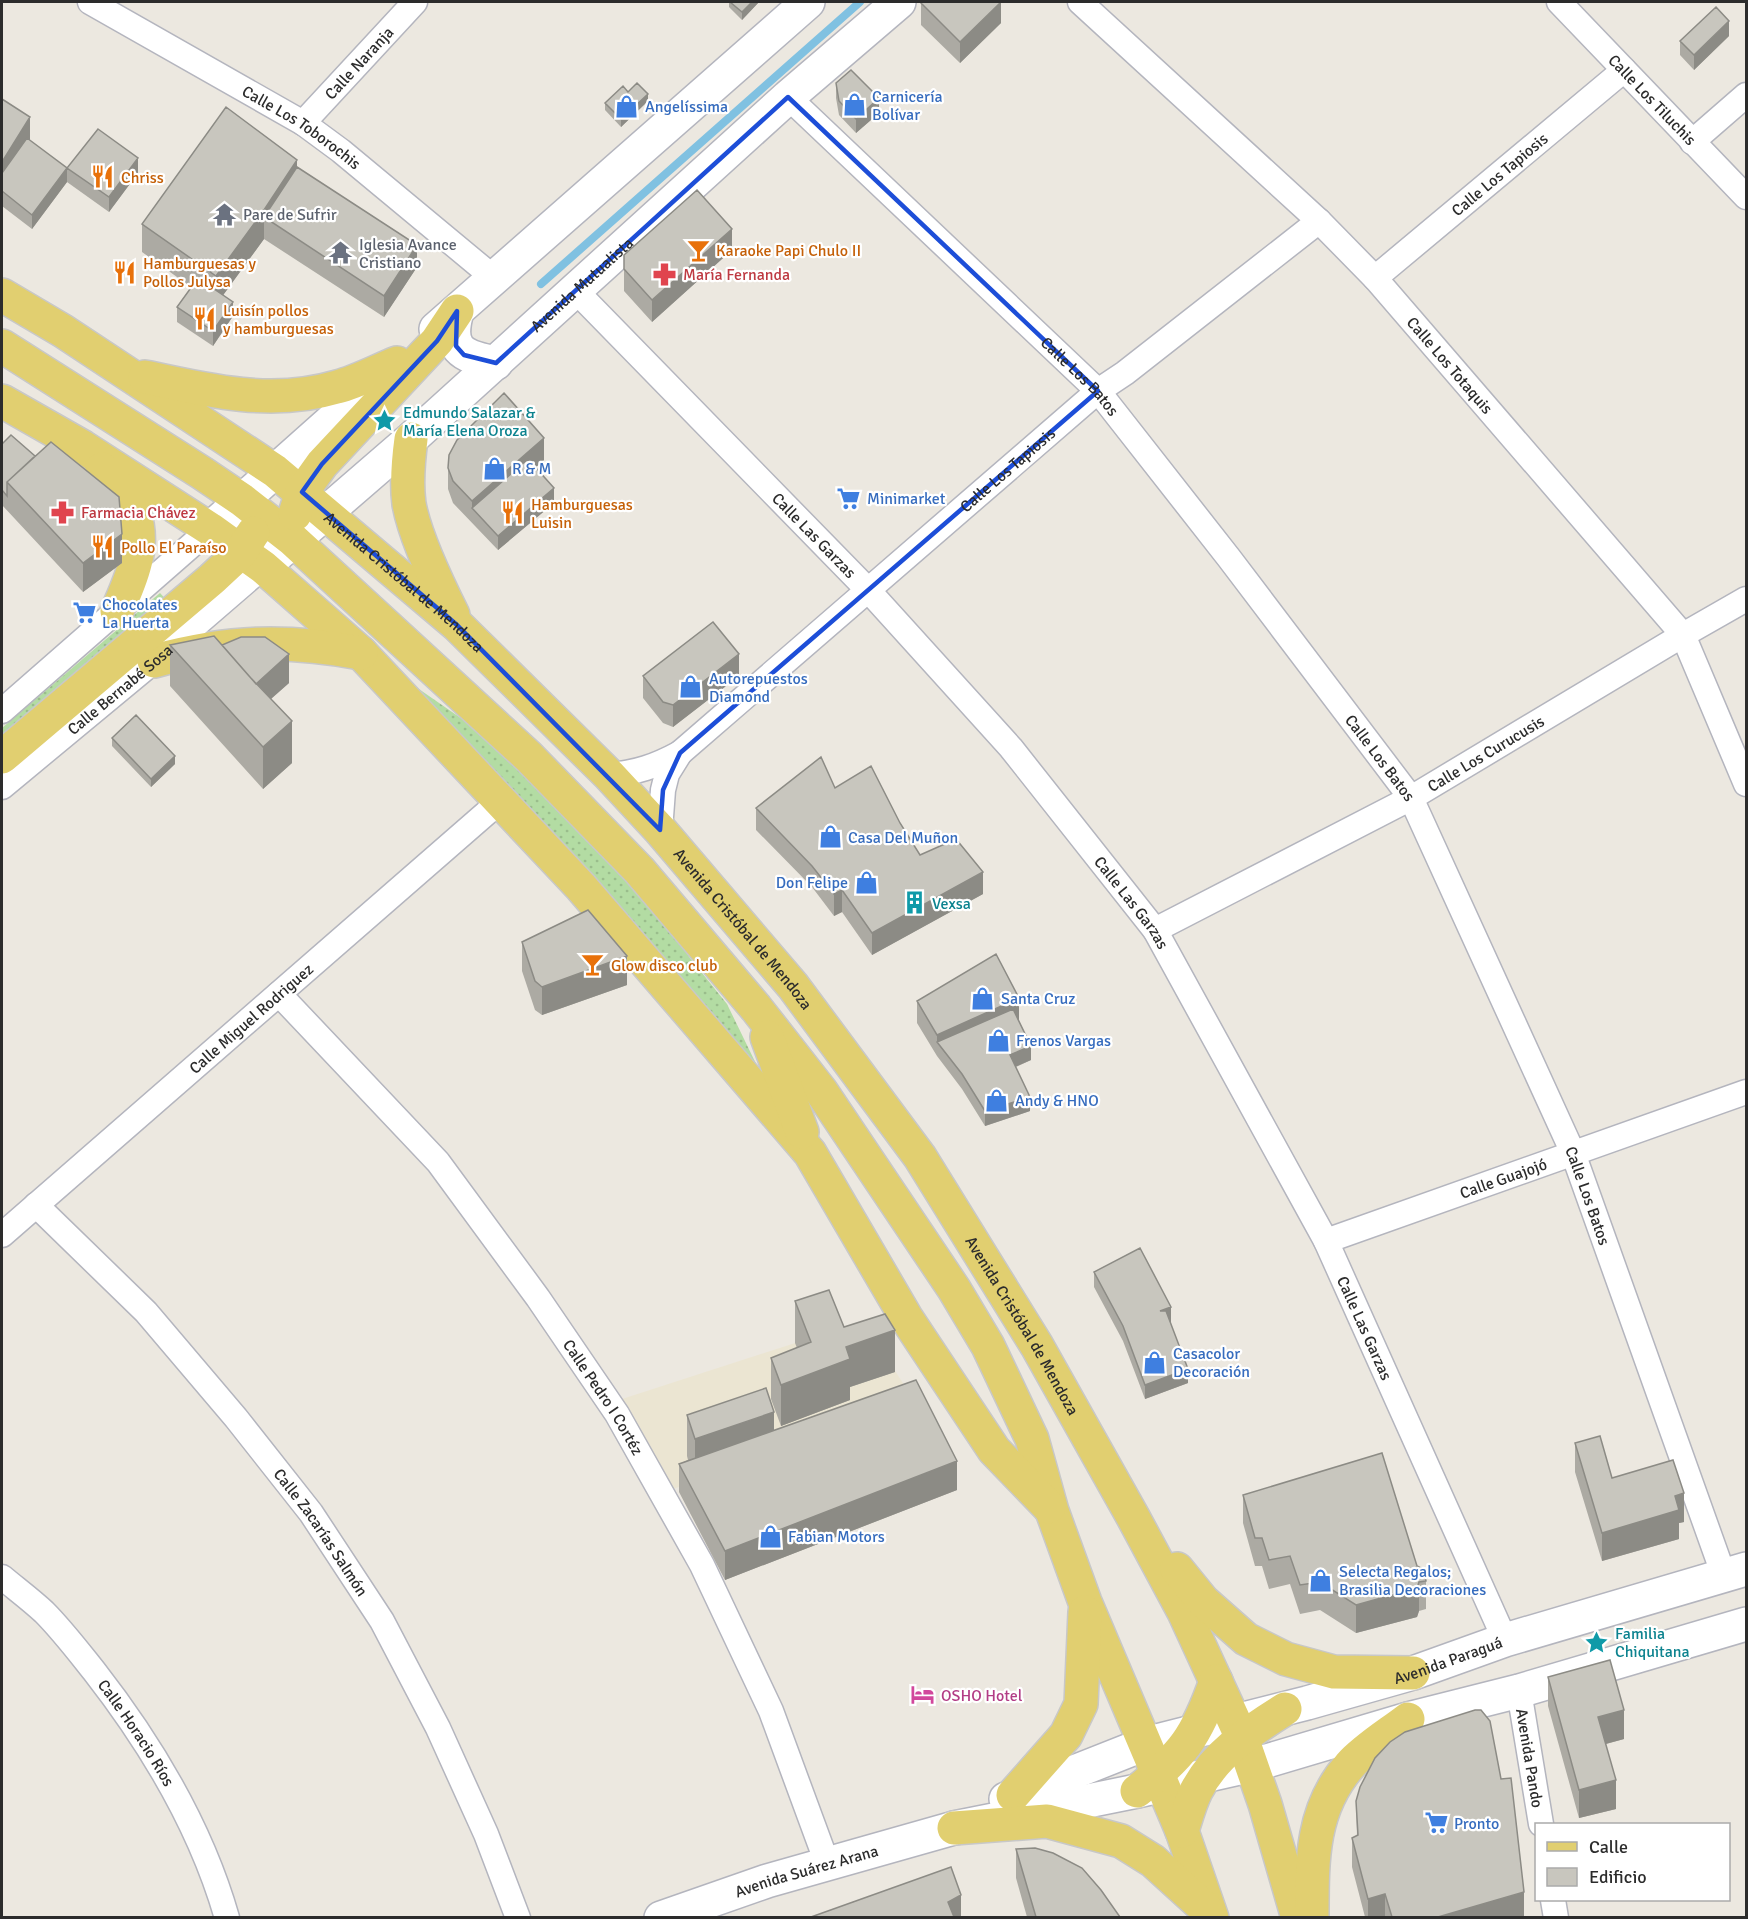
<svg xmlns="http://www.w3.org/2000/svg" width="1748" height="1919" viewBox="0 0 1748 1919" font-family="Signika,sans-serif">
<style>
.education{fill:#ebe5d2}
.grass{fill:url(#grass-dots)}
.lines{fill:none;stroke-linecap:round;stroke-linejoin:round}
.stream{stroke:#80c1e1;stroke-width:8}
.minor-casing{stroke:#b4b5be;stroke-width:27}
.secondary-casing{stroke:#b4b5be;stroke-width:36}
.primary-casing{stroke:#c8c8c8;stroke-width:36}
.minor{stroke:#fff;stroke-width:24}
.secondary{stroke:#fff;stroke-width:33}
.primary{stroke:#e1cf70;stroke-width:33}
.wall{fill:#acaaa3}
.shaded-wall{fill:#8c8b85}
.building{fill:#c8c6be;stroke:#8c8b85;stroke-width:1.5}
.marked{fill:none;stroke:#1d4ed8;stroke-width:4.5;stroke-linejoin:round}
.labels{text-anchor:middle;stroke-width:4.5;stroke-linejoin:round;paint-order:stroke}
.street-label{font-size:16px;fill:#2c2c2c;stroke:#fff}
.shop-label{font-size:16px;fill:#366cbe;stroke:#fff;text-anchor:start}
.food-label{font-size:16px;fill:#c56008;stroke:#fff;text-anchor:start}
.worship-label{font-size:16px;fill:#5b616d;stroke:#fff;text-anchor:start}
.health-label{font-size:16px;fill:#be3a42;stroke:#fff;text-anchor:start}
.culture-label{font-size:16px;fill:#0d838f;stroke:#fff;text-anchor:start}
.hotel-label{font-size:16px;fill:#b23c85;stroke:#fff;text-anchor:start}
</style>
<defs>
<pattern id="grass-dots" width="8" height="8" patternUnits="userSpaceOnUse" patternTransform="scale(1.5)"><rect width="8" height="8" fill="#b3dca3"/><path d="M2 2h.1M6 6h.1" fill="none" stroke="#9abd8c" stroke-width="1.8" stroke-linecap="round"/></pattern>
</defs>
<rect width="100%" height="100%" fill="#ece8e0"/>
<path class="education" d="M863,1321l54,84 -247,85 -51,-90z"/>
<path class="grass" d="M160,593l10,11 -168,143v-19z
M416,687l88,61 144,149 42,61 37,46 35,72 -61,-76 -90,-103 -171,-179z"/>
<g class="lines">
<path class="stream" d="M541,284l319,-282"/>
<defs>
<g id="minor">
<path id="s1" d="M90,2l213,121 38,28 153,127"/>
<path id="s2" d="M1080,2l239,219 56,57 308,357 63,149"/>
<path id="s3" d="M1559,2l187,195"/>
<path id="s4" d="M788,97l310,294 131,167 182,240 162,355 151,423"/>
<path id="s5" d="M303,123l112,-121"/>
<path d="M1692,142l54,-47"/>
<path id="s6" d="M1375,278l249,-208"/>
<path id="s7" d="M574,289l294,301 143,158 144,182 171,311 179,399"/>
<path d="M2,711l208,-182"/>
<path id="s8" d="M609,775c27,-2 47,-9 71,-22l418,-362 27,-18 194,-152"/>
<path id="s9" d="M2,787l152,-126 109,-94"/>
<path d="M660,830l3,-40 4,-16 13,-21"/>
<path id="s10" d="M1155,930l256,-132 272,-163 63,-36"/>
<path id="s11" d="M279,994l159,168 100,136 79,116 85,151 69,146 56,152"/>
<path id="s12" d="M36,1205l110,107 90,106 75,95 71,108 56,107 48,106 32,84"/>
<path id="s13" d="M2,1235l497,-433"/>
<path id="s14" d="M1326,1241l420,-149"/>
<path id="s15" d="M2,1577c13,11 28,22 42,35 18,18 34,39 50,59 57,73 107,156 133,247"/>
<path id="s16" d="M1519,1691l22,133"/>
<path d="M1553,1900l3,18"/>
</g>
<g id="secondary">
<path d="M457,311c-10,38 3,45 39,52"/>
<path d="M436,329l372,-327"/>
<path d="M210,529l182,-162"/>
<path id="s17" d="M263,567l148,-128 377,-342 111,-95"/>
<path id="s18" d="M1006,1799l139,-55 162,-41 106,-30 92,-33 241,-71"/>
<path id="s19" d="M661,1918l106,-37 187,-53 183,-37 116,-26 155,-46 111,-28 227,-67"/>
</g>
<g id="primary">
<path id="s20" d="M2,295l61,36 212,140 182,154 152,150 51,55 133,156 127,171 117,189 96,171 51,95 58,126 23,66 33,114"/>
<path d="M2,346l200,127 40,27 51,40 236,217 110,113 117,138 65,83 133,198 34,57 44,93 20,72 33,91 97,229 30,87"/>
<path d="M145,377c63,14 128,29 192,10 20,-5 40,-16 60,-24"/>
<path d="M2,401l81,46 127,82 53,38 98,86 31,33 189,201 229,266 97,166 87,131 55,57"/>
<path d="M411,439c-3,22 -5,43 -2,65 6,33 29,81 44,111"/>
<path d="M102,469c11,12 24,26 31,42 14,33 -2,69 -16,100"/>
<path d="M295,514l7,-22 20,-28 115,-123 20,-30"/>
<path d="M154,661c74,-20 131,-22 207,-8"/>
<path d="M2,757l210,-178 29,-27 12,-19"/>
<path d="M767,1037l35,95"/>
<path d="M1177,1569l26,32 43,38 40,20 48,13 79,1"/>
<path d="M1137,1791c45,-35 60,-55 79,-110"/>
<path d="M1013,1795l53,-60 15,-31 4,-92"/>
<path d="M954,1828l93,-7 74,20 32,20 54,49"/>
<path d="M1182,1831c4,-13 8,-28 14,-40 19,-37 55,-61 89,-82"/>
<path d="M1312,1918c0,-57 -1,-109 38,-153 15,-17 40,-32 58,-46"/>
</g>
</defs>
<use href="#minor" class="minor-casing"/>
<use href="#secondary" class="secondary-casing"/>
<use href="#primary" class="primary-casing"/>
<use href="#minor" class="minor"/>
<use href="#secondary" class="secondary"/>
<use href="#primary" class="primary"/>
</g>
<path class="wall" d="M729,2h30l-17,18 -13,-13z
M921,3l80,20 -41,40 -39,-38z
M1729,36l-35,34 -14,-15v-14z
M836,83l43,30 -23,20 -17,-18 -3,-17z
M2,99l28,40v1l37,42 -35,47 -30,-23z
M648,101l-27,26 -16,-17v-7z
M297,167l120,100 -33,50 -120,-78 -41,56 10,21 -20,30 -36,-24v-15l14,-20 -49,-35v-28z
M67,168l71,5 -29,39 -42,-30z
M732,250l-80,72 -28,-31v-36z
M2,444l120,119 -39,29 -81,-87z
M544,460l-8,7 18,36 -56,47 -45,-47 -5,-14v-21z
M170,645h52l67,38 -18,16 21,64 -29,26 -93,-103z
M643,676h96l-66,51 -10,-4 -20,-25z
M112,738l63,26 -24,23 -39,-41z
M835,788l65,35 20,32 63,39 -111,61 -30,-43 -8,4 -22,-29 -56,-57v-22z
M522,942l105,43 -85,30 -7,-5 -13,-39z
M917,1001l102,19h-1l13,40 -15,7 14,44 -45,15 -23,-37 -25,-33 -20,-33z
M1094,1272l77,50h-1l18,61 -43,16 -22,-58 -29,-54z
M795,1301l49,26 51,45 -45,15v13l-69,26 -10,-27v-41l26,-10 -2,-5z
M687,1415l87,15 183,60 -232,90 -46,-88v-28l9,-4 -1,-4z
M1575,1443l37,35 72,44 -5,1v16l-77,22 -27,-89z
M1243,1495l174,71 9,15v28l-7,2 -2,6 -61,16 -36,-23 -20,4 -10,-30 -21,5 -7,-23h-7l-12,-43z
M1548,1677l76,62 -18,5 10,65 -37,9 -31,-112z
M1356,1801l168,116h-159l-13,-50v-29l5,-2z
M1016,1849l104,68h-93l-11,-39z"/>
<path class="shaded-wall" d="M752,2h7l-17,18v-8z
M1001,2v21l-41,40v-21z
M1729,21v15l-35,34v-15z
M648,94v7l-27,26v-8z
M879,98v15l-23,20v-14z
M30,117v22l-28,44v-21z
M138,158v15l-29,39v-15z
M297,160v29l-33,28v22l-48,66v-29z
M67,168v14l-35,47v-14z
M732,229v21l-80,72v-22z
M417,245v22l-33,50v-21z
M233,302v14l-20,30v-15z
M544,438v22l-64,56 -8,-8v-7z
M554,488v15l-56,47v-14z
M122,534v29l-39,29v-29z
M289,654v29l-40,35v-29z
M739,654v22l-66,51v-22z
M292,721v42l-29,26v-42z
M175,756v8l-24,23v-8z
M983,872v22l-111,61v-22z
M842,890v22l-8,4v-22z
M627,956v29l-85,30v-28z
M1019,998v22l-74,33 -8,-11v-7z
M1031,1046v14l-21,9v-14z
M1030,1097v14l-45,15v-15z
M1171,1307v15l-11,4v-15z
M895,1330v42l-45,15v13l-69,26v-41l65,-38z
M1188,1369v14l-43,16v-14z
M774,1412v41l-79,27v-41z
M957,1461v29l-232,90v-29z
M1684,1493v29l-5,1v16l-77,22v-28l73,-37z
M1419,1582v29l-2,6 -61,16v-28z
M1624,1710v29l-26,7v-29z
M1616,1780v29l-37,9v-28z
M1524,1892v25h-86z
M1385,1894v23h-17v-18z
M961,1895v22h-13v-15z"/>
<path class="building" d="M730,2h22l-10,10z
M923,2h78l-41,40 -39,-39z
M1716,7l13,14 -35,34 -14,-14z
M851,70l28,28 -23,21 -17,-18 -3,-18z
M637,83l11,11 -27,25 -16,-16 18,-17 5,6z
M2,99l28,18 -28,45z
M226,107l71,53 -33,50 -48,66 -74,-52z
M98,129l40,29 -29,39 -42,-29z
M27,138l40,30 -35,47 -30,-24v-18z
M297,167l120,78 -33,51 -120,-79z
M697,190l35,39 -80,71 -28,-31v-14z
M198,278l35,24 -20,29 -36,-24z
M504,393l40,45 -72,63 -19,-20 -5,-13 1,-13 8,-15z
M11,435l24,21 -28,26v14l-5,-6v-46z
M51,442l68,55 3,37 -39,29 -76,-81z
M528,459l26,29 -56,48 -26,-28z
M713,622l26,32 -66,51 -10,-3 -20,-26z
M214,636l35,40 43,45 -29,26 -93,-102z
M241,637h24l24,17 -33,30 -34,-39z
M136,715l39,41 -24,23 -39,-41z
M821,757l14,31 36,-22 29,57 20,32 36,-16 27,33 -111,61 -30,-43 -8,4 -22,-28 -56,-58z
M588,910l39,46 -85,31 -7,-6 -13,-39z
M996,954l23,44 -82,37 -20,-34z
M1013,1009l18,37 -21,9 20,42 -45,14 -23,-37 -25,-32z
M1140,1248l31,59 -11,4h6l22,58 -43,16 -22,-59 -29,-54z
M829,1290l15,37 41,-13 10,16 -49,17 4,12 -69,26 -10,-27 40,-16 -16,-41z
M916,1380l41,81 -232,90 -46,-87z
M766,1388l8,24 -79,27 -8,-24z
M1600,1436l12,42 61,-18 11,33 -9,3 4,14 -77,23 -27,-90z
M1382,1453l35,113 6,3 3,12 -7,1 -2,6 -61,17 -36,-23 -20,3 -10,-29 -21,4 -7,-22h-7l-12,-43z
M1610,1660l14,50 -26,7 18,63 -37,10 -31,-113z
M1475,1710h6l9,11 11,58 10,-1 13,114 -86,25h-46l-7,-23 -17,5 -16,-61 6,-3 -2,-34 4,-14 15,-29 15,-16 15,-10z
M1035,1848l18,5 29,15 19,22 19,27h-84l-20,-68z
M951,1867l10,28 -13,7 6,15h-143z"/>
<path class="marked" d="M788,97l310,294 -418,362 -17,37 -3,40 -203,-205 -155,-133 20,-28 115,-123 20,-30 -1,35 8,9 32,8z"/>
<defs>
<symbol id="shop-bare" viewBox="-9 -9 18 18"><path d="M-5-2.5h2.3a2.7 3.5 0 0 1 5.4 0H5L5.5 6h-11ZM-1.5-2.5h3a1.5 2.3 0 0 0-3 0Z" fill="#3f7fe0" stroke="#fff" stroke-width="2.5" paint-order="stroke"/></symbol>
<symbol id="restaurant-bare" viewBox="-9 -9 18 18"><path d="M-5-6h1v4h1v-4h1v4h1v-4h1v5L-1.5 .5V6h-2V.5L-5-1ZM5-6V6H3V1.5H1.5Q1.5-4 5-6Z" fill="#e8710a" stroke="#fff" stroke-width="2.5" paint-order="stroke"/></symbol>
<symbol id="temple-bare" viewBox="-9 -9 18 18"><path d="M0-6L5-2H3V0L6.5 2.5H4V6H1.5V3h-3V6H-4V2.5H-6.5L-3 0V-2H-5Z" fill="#6b7280" stroke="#fff" stroke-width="2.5" paint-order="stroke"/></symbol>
<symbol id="bar-bare" viewBox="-9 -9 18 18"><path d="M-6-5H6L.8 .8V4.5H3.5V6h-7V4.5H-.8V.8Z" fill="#e8710a" stroke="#fff" stroke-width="2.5" paint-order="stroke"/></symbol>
<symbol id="pharmacy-bare" viewBox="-9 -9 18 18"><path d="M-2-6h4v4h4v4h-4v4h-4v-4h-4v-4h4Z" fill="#e0444e" stroke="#fff" stroke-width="2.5" paint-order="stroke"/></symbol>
<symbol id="sight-bare" viewBox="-9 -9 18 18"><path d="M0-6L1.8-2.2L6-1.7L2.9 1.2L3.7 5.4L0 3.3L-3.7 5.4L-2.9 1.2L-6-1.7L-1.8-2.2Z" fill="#0f9aa8" stroke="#fff" stroke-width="2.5" paint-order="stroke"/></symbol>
<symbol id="supermarket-bare" viewBox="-9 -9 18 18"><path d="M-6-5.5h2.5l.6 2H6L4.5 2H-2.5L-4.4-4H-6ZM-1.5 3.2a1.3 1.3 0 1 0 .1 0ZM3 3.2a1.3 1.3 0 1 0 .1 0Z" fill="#3f7fe0" stroke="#fff" stroke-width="2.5" paint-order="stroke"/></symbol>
<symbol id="building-bare" viewBox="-9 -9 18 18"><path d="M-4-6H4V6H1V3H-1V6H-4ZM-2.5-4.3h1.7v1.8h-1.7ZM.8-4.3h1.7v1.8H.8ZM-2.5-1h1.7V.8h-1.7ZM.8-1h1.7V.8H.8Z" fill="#0f9aa8" stroke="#fff" stroke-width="2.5" paint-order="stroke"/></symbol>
<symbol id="hotel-bare" viewBox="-9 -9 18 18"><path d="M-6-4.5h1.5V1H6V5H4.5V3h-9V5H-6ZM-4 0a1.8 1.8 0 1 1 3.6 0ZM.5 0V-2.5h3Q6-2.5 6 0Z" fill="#d1479c" stroke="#fff" stroke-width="2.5" paint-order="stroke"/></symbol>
</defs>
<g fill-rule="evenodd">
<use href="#shop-bare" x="838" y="88" width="33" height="33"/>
<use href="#shop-bare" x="610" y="90" width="33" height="33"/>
<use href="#restaurant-bare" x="86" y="160" width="33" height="33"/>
<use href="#temple-bare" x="208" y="198" width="33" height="33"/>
<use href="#bar-bare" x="682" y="234" width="33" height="33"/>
<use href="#temple-bare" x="324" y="236" width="33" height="33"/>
<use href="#restaurant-bare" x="108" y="256" width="33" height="33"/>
<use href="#pharmacy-bare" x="648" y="258" width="33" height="33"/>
<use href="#restaurant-bare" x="188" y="302" width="33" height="33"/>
<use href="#sight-bare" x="368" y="404" width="33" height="33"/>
<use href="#shop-bare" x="478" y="452" width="33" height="33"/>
<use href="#supermarket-bare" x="832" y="482" width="33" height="33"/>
<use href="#pharmacy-bare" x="46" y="496" width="33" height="33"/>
<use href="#restaurant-bare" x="496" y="496" width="33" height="33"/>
<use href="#restaurant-bare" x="86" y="530" width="33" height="33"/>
<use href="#supermarket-bare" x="68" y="596" width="33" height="33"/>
<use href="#shop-bare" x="674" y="670" width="33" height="33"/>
<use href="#shop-bare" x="814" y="820" width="33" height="33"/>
<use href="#shop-bare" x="850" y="866" width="33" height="33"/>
<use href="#building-bare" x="898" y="886" width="33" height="33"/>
<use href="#bar-bare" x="576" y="948" width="33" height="33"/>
<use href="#shop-bare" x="966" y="982" width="33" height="33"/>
<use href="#shop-bare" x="982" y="1024" width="33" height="33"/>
<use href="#shop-bare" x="980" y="1084" width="33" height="33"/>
<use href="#shop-bare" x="1138" y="1346" width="33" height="33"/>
<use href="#shop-bare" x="754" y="1520" width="33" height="33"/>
<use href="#shop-bare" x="1304" y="1564" width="33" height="33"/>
<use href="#sight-bare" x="1580" y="1626" width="33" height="33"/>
<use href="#hotel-bare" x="906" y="1678" width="33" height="33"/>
<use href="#supermarket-bare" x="1420" y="1806" width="33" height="33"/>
</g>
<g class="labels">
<g class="street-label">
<text dy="6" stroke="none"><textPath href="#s5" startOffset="82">Calle Naranja</textPath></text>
<text dy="6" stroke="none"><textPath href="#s3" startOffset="135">Calle Los Tiluchis</textPath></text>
<text dy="6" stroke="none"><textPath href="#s1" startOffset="246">Calle Los Toborochis</textPath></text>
<text dy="6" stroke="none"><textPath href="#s6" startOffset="162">Calle Los Tapiosis</textPath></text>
<text dy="6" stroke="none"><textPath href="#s17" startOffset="426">Avenida Mutualista</textPath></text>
<text dy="6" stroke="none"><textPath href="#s2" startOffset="519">Calle Los Totaquis</textPath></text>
<text dy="6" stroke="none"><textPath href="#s4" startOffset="404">Calle Los Batos</textPath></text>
<text dy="6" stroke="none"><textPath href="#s8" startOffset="508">Calle Los Tapiosis</textPath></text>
<text dy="6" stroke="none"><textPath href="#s7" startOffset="344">Calle Las Garzas</textPath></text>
<text dy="6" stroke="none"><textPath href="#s20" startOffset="495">Avenida Cristóbal de Mendoza</textPath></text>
<text dy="6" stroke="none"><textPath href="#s9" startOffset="153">Calle Bernabé Sosa</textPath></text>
<text dy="6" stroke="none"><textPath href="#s10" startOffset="375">Calle Los Curucusis</textPath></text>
<text dy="6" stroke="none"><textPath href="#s4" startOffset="890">Calle Los Batos</textPath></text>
<text dy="6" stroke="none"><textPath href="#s7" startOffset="830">Calle Las Garzas</textPath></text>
<text dy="6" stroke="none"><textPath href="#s20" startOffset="981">Avenida Cristóbal de Mendoza</textPath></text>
<text dy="6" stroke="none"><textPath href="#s13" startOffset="330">Calle Miguel Rodriguez</textPath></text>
<text dy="6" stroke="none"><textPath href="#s14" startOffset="188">Calle Guajojó</textPath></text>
<text dy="6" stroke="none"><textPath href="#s4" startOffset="1376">Calle Los Batos</textPath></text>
<text dy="6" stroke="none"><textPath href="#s20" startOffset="1467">Avenida Cristóbal de Mendoza</textPath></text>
<text dy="6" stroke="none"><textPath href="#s7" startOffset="1316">Calle Las Garzas</textPath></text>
<text dy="6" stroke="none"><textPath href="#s11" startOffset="519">Calle Pedro I Cortéz</textPath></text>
<text dy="6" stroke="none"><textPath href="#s12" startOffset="435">Calle Zacarías Salmón</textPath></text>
<text dy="6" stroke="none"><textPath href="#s18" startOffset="464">Avenida Paraguá</textPath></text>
<text dy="6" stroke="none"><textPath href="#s15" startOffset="207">Calle Horacio Ríos</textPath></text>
<text dy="6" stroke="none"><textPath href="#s16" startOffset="68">Avenida Pando</textPath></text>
<text dy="6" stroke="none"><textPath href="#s19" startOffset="153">Avenida Suárez Arana</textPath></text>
</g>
<g class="shop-label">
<text x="872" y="102">Carnicería<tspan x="872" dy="18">Bolívar</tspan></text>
<text x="645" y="112">Angelíssima</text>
<text x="512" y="474">R &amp; M</text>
<text x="867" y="504">Minimarket</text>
<text x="102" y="610">Chocolates<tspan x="102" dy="18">La Huerta</tspan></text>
<text x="709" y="684">Autorepuestos<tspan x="709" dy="18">Diamond</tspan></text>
<text x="848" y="843">Casa Del Muñon</text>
<text x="848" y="888" text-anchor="end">Don Felipe</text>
<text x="1001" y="1004">Santa Cruz</text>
<text x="1016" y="1046">Frenos Vargas</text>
<text x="1015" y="1106">Andy &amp; HNO</text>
<text x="1173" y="1359">Casacolor<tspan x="1173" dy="18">Decoración</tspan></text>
<text x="788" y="1542">Fabian Motors</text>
<text x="1339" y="1577">Selecta Regalos;<tspan x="1339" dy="18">Brasilia Decoraciones</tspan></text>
<text x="1454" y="1829">Pronto</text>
</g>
<g class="food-label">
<text x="121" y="183">Chriss</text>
<text x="716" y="256">Karaoke Papi Chulo II</text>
<text x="143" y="269">Hamburguesas y<tspan x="143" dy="18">Pollos Julysa</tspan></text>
<text x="223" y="316">Luisín pollos<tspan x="223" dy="18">y hamburguesas</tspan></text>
<text x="531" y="510">Hamburguesas<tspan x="531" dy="18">Luisin</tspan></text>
<text x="121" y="553">Pollo El Paraíso</text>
<text x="611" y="971">Glow disco club</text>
</g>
<g class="worship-label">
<text x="243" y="220">Pare de Sufrir</text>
<text x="359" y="250">Iglesia Avance<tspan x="359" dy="18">Cristiano</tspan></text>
</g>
<g class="health-label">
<text x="683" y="280">María Fernanda</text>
<text x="81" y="518">Farmacia Chávez</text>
</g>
<g class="culture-label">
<text x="403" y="418">Edmundo Salazar &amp;<tspan x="403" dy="18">María Elena Oroza</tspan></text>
<text x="932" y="909">Vexsa</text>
<text x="1615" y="1639">Familia<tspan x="1615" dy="18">Chiquitana</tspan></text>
</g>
<g class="hotel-label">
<text x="941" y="1701">OSHO Hotel</text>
</g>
</g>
<rect width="1748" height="1919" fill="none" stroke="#2c2c2c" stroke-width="6"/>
<rect x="1535" y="1823" width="195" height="78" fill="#ffffff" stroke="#ababab" stroke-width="1.5"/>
<rect x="1547" y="1842" width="30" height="9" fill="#e1cf70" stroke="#ababab" stroke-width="1.5"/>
<text x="1589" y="1853" font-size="18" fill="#2c2c2c">Calle</text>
<rect x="1547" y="1868" width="30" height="18" fill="#c8c6be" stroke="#ababab" stroke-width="1.5"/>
<text x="1589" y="1883" font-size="18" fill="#2c2c2c">Edificio</text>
</svg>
